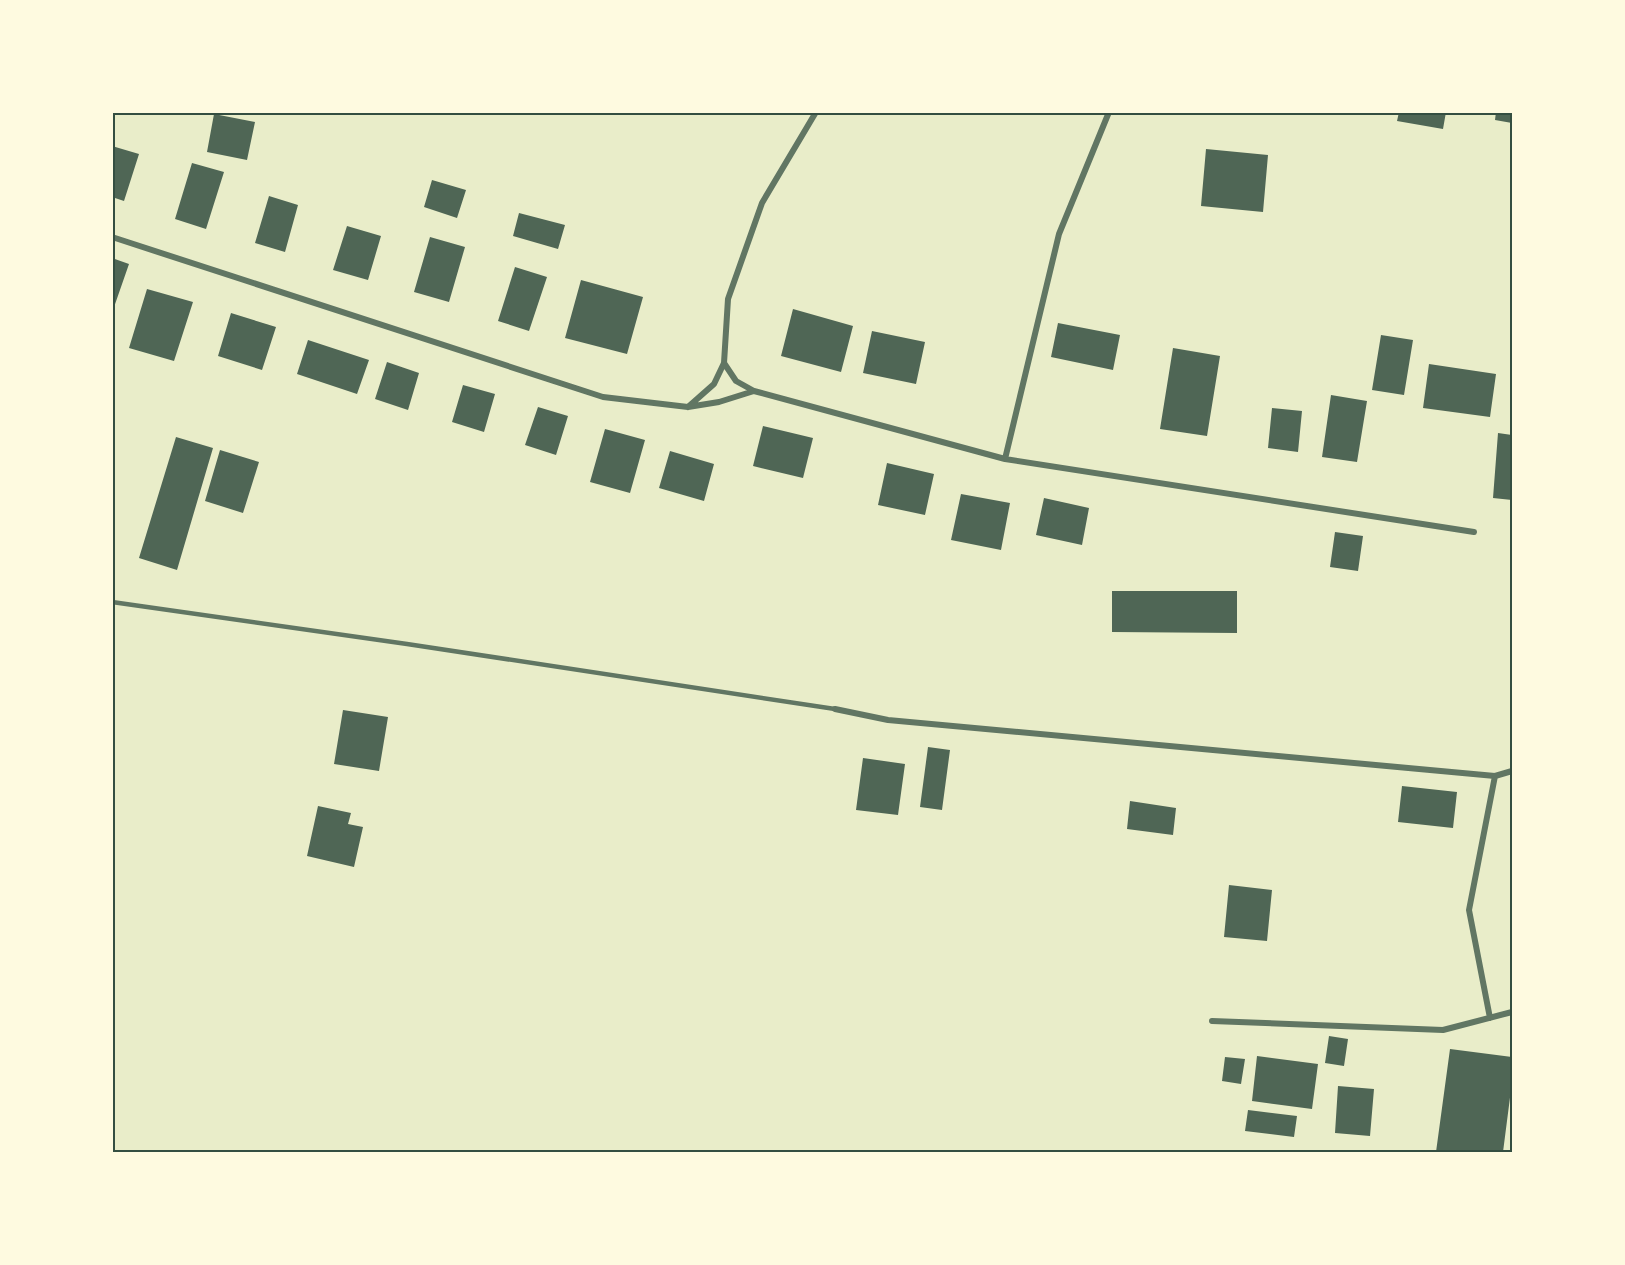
<svg xmlns="http://www.w3.org/2000/svg" width="1625" height="1265" viewBox="0 0 1625 1265" font-family="'IBM Plex Sans',sans-serif">
<style>
.building{fill:#4f6655}
.lines{fill:none;stroke-linecap:round;stroke-linejoin:round}
.service{stroke:#617663;stroke-width:4.5}
.minor{stroke:#617663;stroke-width:6}
.neatline{fill:none;stroke:#344e41;stroke-width:2}
</style>
<rect width="100%" height="100%" fill="#e9edc9"/>
<path class="building" d="M1399,112h47l-3,17 -46,-8z
M1496,112h16v11l-17,-3z
M214,114l41,8 -8,38 -40,-8z
M112,146l27,8 -15,47 -12,-4z
M1206,149l62,6 -5,57 -62,-6z
M192,163l32,9 -18,57 -31,-10z
M432,180l34,10 -9,28 -33,-11z
M269,196l29,9 -13,47 -30,-9z
M519,213l46,12 -7,24 -45,-13z
M347,226l34,10 -13,44 -35,-10z
M430,237l35,10 -16,55 -35,-10z
M112,258l17,6 -16,46h-1z
M515,267l32,10 -18,54 -31,-10z
M581,280l62,17 -16,57 -62,-16z
M147,289l46,13 -19,59 -45,-13z
M793,309l60,17 -12,46 -60,-16z
M231,313l45,14 -14,43 -44,-14z
M1058,323l62,12 -7,35 -62,-13z
M872,331l53,11 -9,42 -53,-11z
M1381,335l32,5 -9,55 -32,-5z
M308,340l61,20 -12,34 -60,-20z
M1173,348l47,8 -13,80 -47,-7z
M387,362l32,11 -11,37 -33,-11z
M1429,364l67,10 -6,43 -67,-9z
M463,385l32,9 -11,38 -32,-10z
M1331,395l36,6 -10,61 -35,-5z
M538,407l30,9 -12,39 -31,-10z
M1272,408l30,3 -4,41 -30,-4z
M763,426l50,12 -10,40 -50,-12z
M605,429l40,11 -15,53 -40,-11z
M1498,433l14,2v65l-19,-2z
M176,437l37,11 -36,122 -38,-12z
M220,450l39,12 -16,51 -38,-12z
M670,451l44,13 -10,37 -45,-13z
M887,463l47,11 -9,41 -47,-10z
M961,494l49,9 -9,47 -50,-10z
M1044,498l45,10 -7,37 -46,-10z
M1335,532l28,4 -5,35 -28,-4z
M1112,591h125v42l-125,-1z
M343,710l45,7 -9,54 -45,-7z
M928,747l22,3 -8,60 -22,-3z
M863,758l42,6 -7,51 -42,-5z
M1402,786l55,6 -4,36 -55,-6z
M1130,801l46,7 -3,27 -46,-6z
M318,806l33,7 -3,11 15,3 -9,40 -47,-11z
M1229,885l43,5 -5,51 -43,-4z
M1329,1036l19,3 -4,27 -19,-3z
M1450,1049l62,8v25l-9,70h-67z
M1257,1056l61,8 -6,45 -60,-8z
M1225,1057l20,2 -4,25 -19,-3z
M1338,1086l36,3 -4,47 -35,-3z
M1248,1110l49,6 -3,21 -49,-6z"/>
<g class="lines">
<path class="service" d="M112,602l295,42 428,65"/>
<path class="minor" d="M112,237l491,160 85,10 31,-5 35,-11 251,68 469,73
M724,363l12,18 18,10
M688,407l26,-23 10,-21 4,-64 34,-96 54,-91
M1005,459l54,-225 50,-122
M835,709l53,11 607,56 17,-5
M1490,1018l-21,-108 26,-134
M1212,1021l231,9 69,-18"/>
</g>
<rect width="1625" height="1265" fill="none" stroke="#fefae0" stroke-width="228"/>
<rect x="114" y="114" width="1397" height="1037" class="neatline"/>
</svg>
